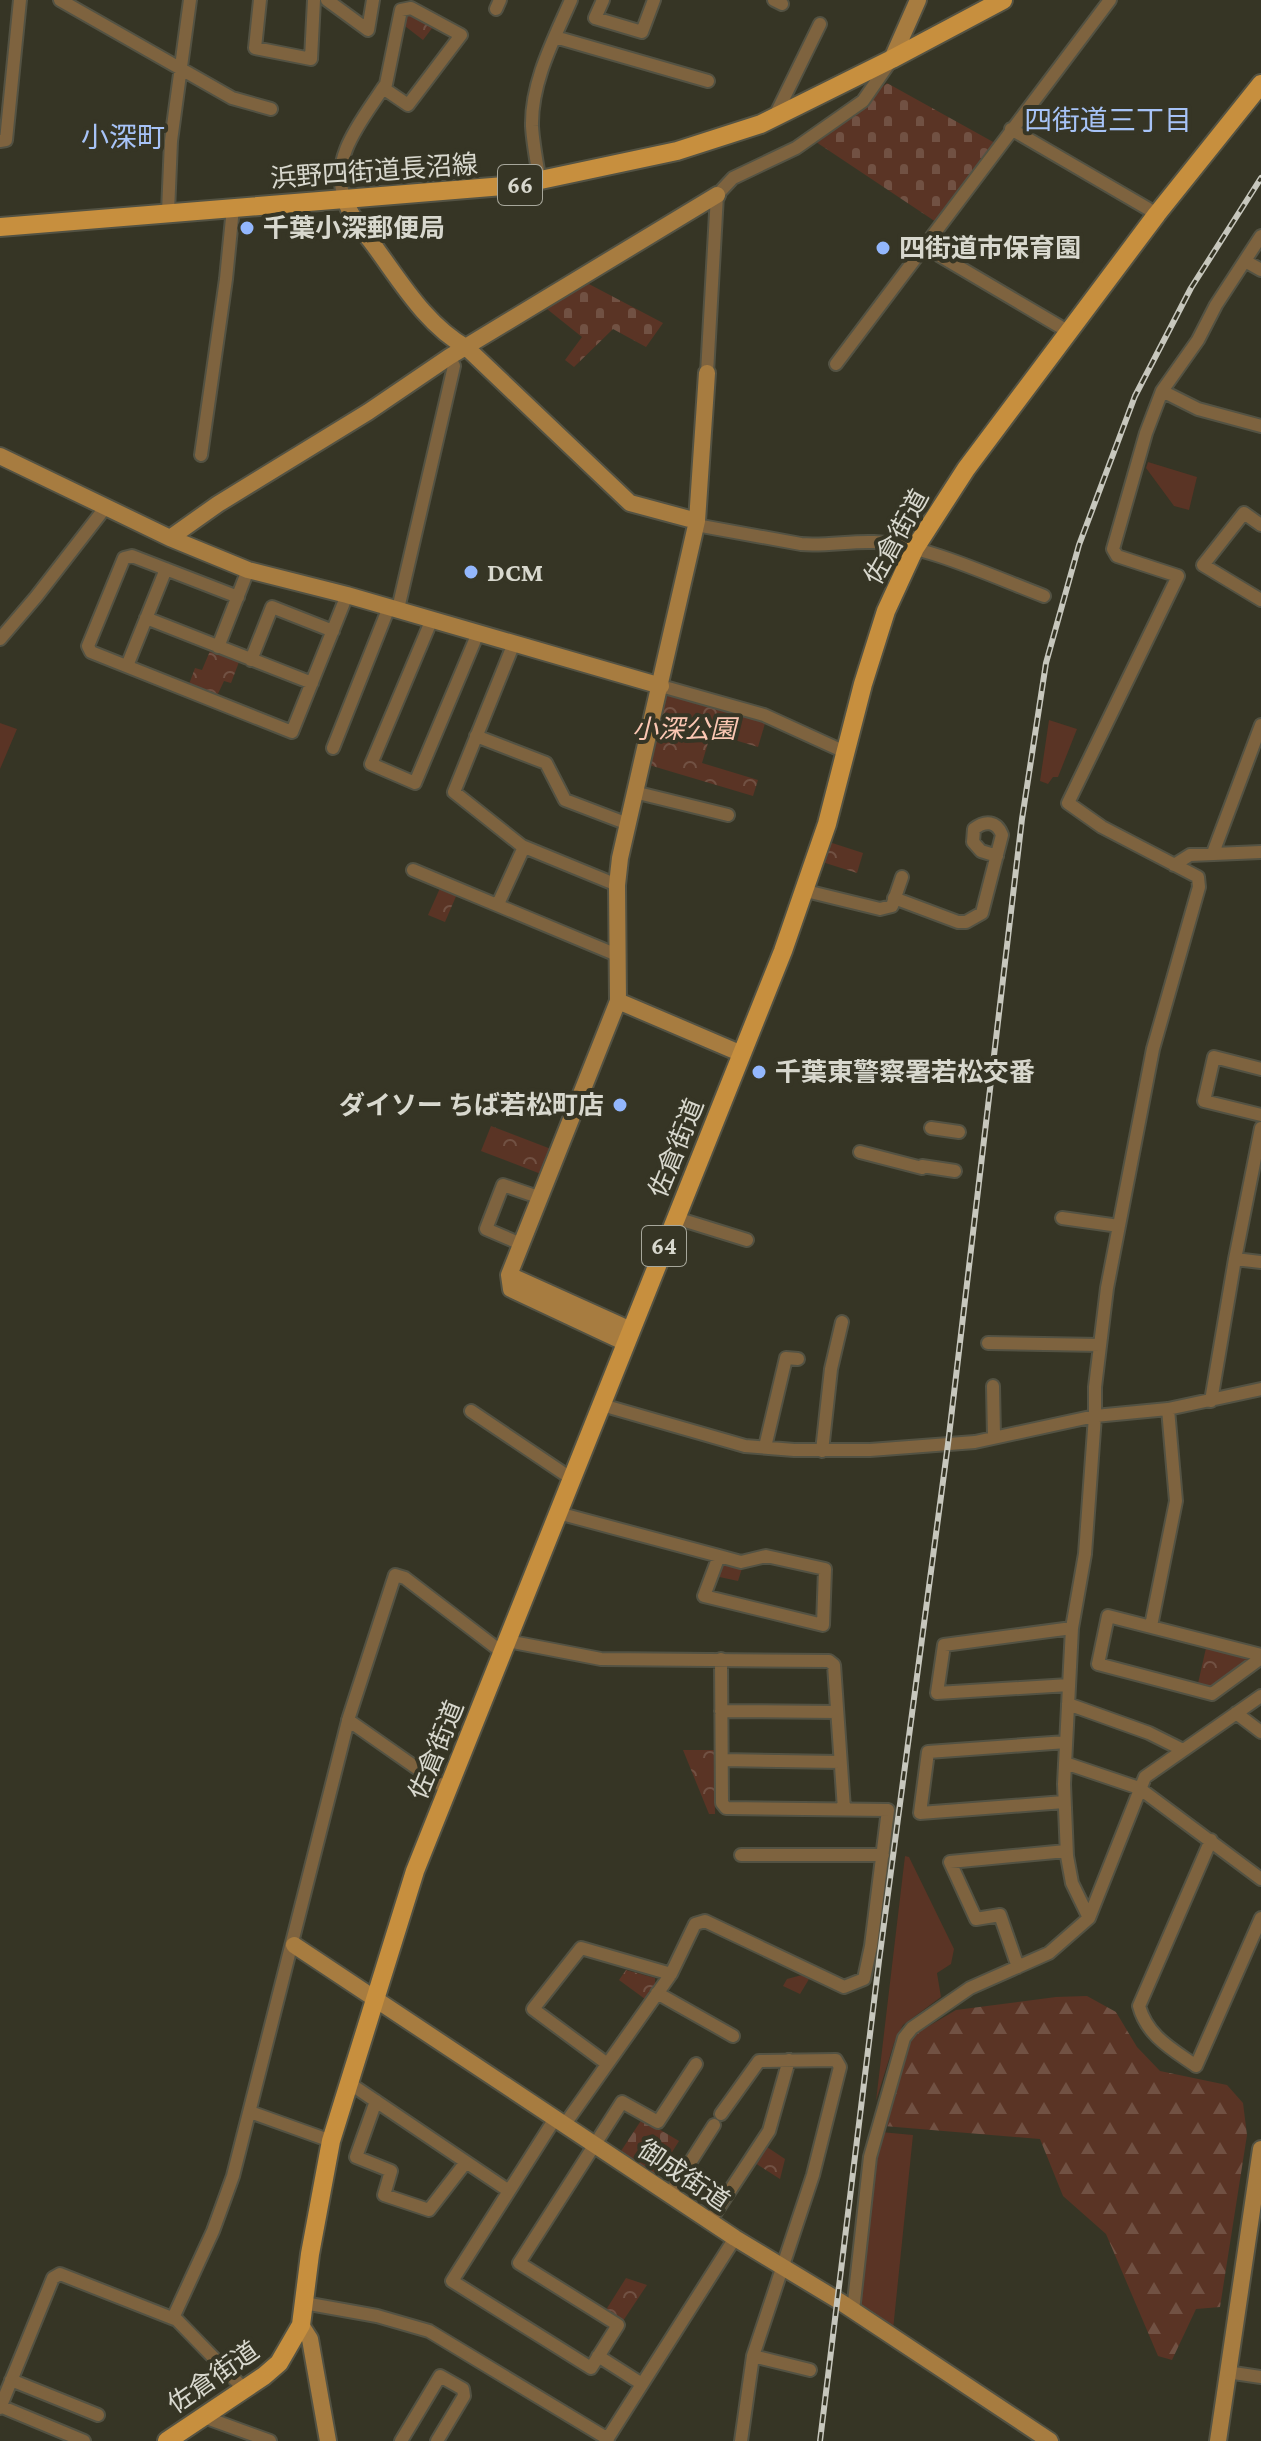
<svg xmlns="http://www.w3.org/2000/svg" width="1261" height="2441" viewBox="0 0 1261 2441" font-family="'Crimson Pro','Noto Sans JP',serif">
<style>
.green{fill:#5a3425}
.forest{fill:url(#forest-firs)}
.cemetery{fill:url(#cemetery-stones)}
.park{fill:url(#park-crowns)}
.lines{fill:none;stroke-linecap:round;stroke-linejoin:round}
.street-casing{stroke:#535243;stroke-width:16}
.secondary-casing{stroke:#535243;stroke-width:20}
.primary-casing{stroke:#535243;stroke-width:22}
.street{stroke:#7e633f;stroke-width:12}
.secondary{stroke:#a77c40;stroke-width:16}
.primary{stroke:#c78f3e;stroke-width:18}
.rail-casing{stroke:#c7c7bd;stroke-width:6}
.rail{stroke:#363525;stroke-width:3;stroke-dasharray:9;stroke-linecap:butt}
.poi-dot{fill:#93b7fd;stroke:#363525;stroke-width:3}
.labels{text-anchor:middle;stroke-width:8;stroke-linejoin:round;paint-order:stroke}
.shield{fill:#363525;stroke:#a7a79b;stroke-width:2}
.shield-label{font-size:24px;font-weight:bold;fill:#d8d8ce}
.street-label{font-size:26px;fill:#d8d8ce;stroke:#363525}
.poi-label{font-size:26px;font-weight:bold;fill:#d8d8ce;stroke:#363525;text-anchor:start}
.park-label{font-size:26px;font-style:italic;fill:#fbc7b3;stroke:#363525}
.neighbourhood-label{font-size:28px;fill:#a7c3f7;stroke:#363525}
</style>
<defs>
<pattern id="forest-firs" width="22" height="20" patternUnits="userSpaceOnUse" patternTransform="scale(2)"><rect width="22" height="20" fill="#5a3425"/><path d="M5 1l3.5 6h-7zM16 11l3.5 6h-7z" fill="#715143"/></pattern>
<pattern id="cemetery-stones" width="16" height="16" patternUnits="userSpaceOnUse" patternTransform="scale(2)"><rect width="16" height="16" fill="#5a3425"/><path d="M2 7V4a2 2 0 0 1 4 0v3zM10 15v-3a2 2 0 0 1 4 0v3z" fill="#715143"/></pattern>
<pattern id="park-crowns" width="20" height="18" patternUnits="userSpaceOnUse" patternTransform="scale(2)"><rect width="20" height="18" fill="#5a3425"/><path d="M2 6a3 3 0 1 1 6 0M12 15a3 3 0 1 1 6 0" fill="none" stroke="#715143"/></pattern>
</defs>
<rect width="100%" height="100%" fill="#363525"/>
<path class="green" d="M1148,462l49,15 -8,33 -15,-4 -28,-38z
M1049,720l28,9 -19,48h-5l-5,7 -8,-3z
M0,723l17,6 -17,40z
M905,1856l4,1 45,92 -3,15 -14,9 4,24 -38,28 -9,18 -18,58z
M881,2132l32,3 -20,195 -38,-23 17,-148z"/>
<path class="forest" d="M1087,1996l29,16 21,35 23,24 67,14 16,18 4,32 -27,172 -24,2 -24,51 -14,-4 -52,-122 -43,-38 -23,-57 -156,-13 23,-87 49,-29 100,-13z"/>
<path class="cemetery" d="M887,83l108,60 -59,79 -120,-80z
M587,283l76,40 -17,24 -33,-18 -39,38 -9,-7 17,-23 -35,-28z
M642,2119l37,22 -22,35 -36,-25z"/>
<path class="park" d="M410,12l23,15 -10,13 -22,-17v-6z
M210,651l29,11 -8,21 -7,-2 -8,17 -28,-11 7,-19 7,2z
M667,691l99,29 -8,27 -47,-14 -9,30 56,17 -5,16 -104,-31z
M826,841l37,12 -6,20 -38,-12z
M441,886l16,8 -12,28 -17,-7z
M491,1126l60,23 -10,25 -60,-23z
M724,1561l19,4 -5,16 -23,-5z
M1206,1648l41,10 -1,9 -33,22 -16,-1z
M683,1750h31l1,64h-6z
M626,1970l29,8v7l-10,14 -26,-19z
M802,1975l7,4 -9,15 -17,-8 4,-7z
M764,2145l21,14 -5,20 -28,-18z
M626,2278l21,7 -26,39 -17,-11z"/>
<g class="lines">
<defs>
<path id="street" d="M60,0l172,98 39,11
M260,0l-5,48 56,11 3,-59
M327,0l41,30 5,-30
M603,0l-8,18 47,14 12,-32
M774,0l8,4
M496,9l4,-9
M555,37l153,44
M774,118l46,-94
M1011,129l146,85
M0,141l6,-1 14,-140
M540,182c-3,-18 -7,-38 -8,-56 -1,-44 22,-87 39,-126
M345,199c-17,-40 18,-80 38,-111l3,-4 15,-74 10,-2 50,27 -53,70 -25,-17
M168,212l3,-71 19,-141
M925,247l144,85
M1245,261l16,9
M836,364l274,-364
M707,373l10,-178 16,-17 63,-30 67,-47 27,-39
M1162,391l36,18 63,17
M201,455l25,-176 7,-71
M696,525l105,19c25,2 49,-3 73,-2 50,2 122,36 170,54
M1261,525l-17,-12 -41,52 58,35
M238,597l-106,-41 -8,2 -36,88 3,6 201,80 55,-137
M398,609l56,-243 -5,-9
M146,618l166,65
M432,619l-61,145 44,19 63,-150
M0,639l36,-42 69,-89
M514,643l-60,149 68,54 95,39
M218,647l30,-77
M251,660l21,-53 61,24
M127,666l39,-97
M661,686l103,29 81,37
M476,736l70,27 19,37 63,24
M333,748l56,-141
M634,792l94,23
M1213,853l48,-128
M1174,865l16,-10 71,-3
M413,870l204,85
M806,891l74,18 12,-3 10,-29
M894,898l64,24h8l16,-9 20,-78c-5,-14 -17,-15 -28,-6l-1,13 8,9 16,5
M498,904l26,-57
M1261,1069l-47,-12 -10,44 57,14
M931,1128l28,4
M860,1152l62,16
M922,1166l33,5
M676,1218l71,22
M1062,1218l57,8
M521,1244l-35,-15 17,-44 38,13
M1235,1259l26,3
M988,1343l112,2
M993,1386l1,51
M1211,1401l24,-142 26,-131
M602,1405l143,41 49,4h76l105,-8 120,-26 73,-7 93,-20
M471,1411l101,68
M765,1447l21,-89 12,1
M822,1451l9,-82 11,-47
M558,1513l161,43 22,6 25,-6 59,13 -2,56 -119,-29 15,-40
M1151,1626l25,-125 -8,-92
M507,1641l94,18 228,2 5,4 10,144
M1261,1655l-153,-39 -10,48 114,30 49,-36
M1069,1685l-132,8 7,-48 128,-17
M1068,1704l81,29 34,17
M721,1711l116,1
M1236,1713l25,19
M348,1720l100,70
M722,1760l118,2
M1065,1763l74,25 122,91
M1064,1802l-144,11 8,-61 138,-10
M1211,1840l-72,166c8,30 33,43 57,60l65,-148
M741,1855h142
M1089,1918l-17,-35 -5,-27 -3,-72 8,-156 13,-74 10,-138v-29l12,-99 46,-239 46,-162 -1,-10 -96,-50 -34,-24 110,-227 -61,-20 -4,-7 33,-116 16,-42 36,-51 18,-35 45,-69
M1018,1967l-18,-52 -24,4 -26,-57 116,-11
M657,1993l76,43
M606,2063l-73,-54 48,-61 90,26
M349,2083l160,108
M376,2101l-20,56 35,14 -7,24 45,15 37,-48
M250,2112l81,29
M721,2114l38,-53 77,-1 4,7 -27,108 -60,181 -12,85
M556,2117l-104,164 139,87 27,-43 -99,-62 103,-161 36,20 38,-58
M565,2124l106,-150 24,-50 10,-3 139,66 20,-8 7,-33 17,-136 -162,-2 -4,-5 -1,-144
M670,2194l44,-69
M710,2221l59,-90 20,-71
M304,2303l73,13 52,15 179,108
M853,2311l17,-154 34,-119 8,-10 58,-40 79,-35 40,-35 56,-141 116,-81
M173,2318l40,-87 20,-55 116,-459 46,-142 10,3 98,75
M598,2356l44,28
M753,2356l57,14
M1227,2372l34,5
M11,2380l87,35
M0,2406l84,35
M0,2408l53,-130 7,-4 117,46 69,71
M204,2417l66,24
M401,2441l39,-65 23,13 1,7 -27,45
M606,2441l129,-203"/>
<path id="secondary" d="M892,59l26,-59
M345,199c6,20 21,35 33,52 26,36 50,75 89,97l163,155 67,18
M0,456l170,82 78,32 99,25 314,91
M170,538l48,-34 150,-92 81,-55 268,-162
M618,1001l124,53
M509,1275l122,55
M626,1343l-115,-54 -2,-14 109,-274 -1,-116 3,-27 77,-337 10,-148
M294,1945l441,293 104,63 211,140
M301,2325l9,14 18,102
M1218,2441l43,-292"/>
<path id="primary" d="M0,227l517,-42 160,-34 84,-27 131,-65 111,-59
M167,2441l97,-65 15,-13 22,-38 9,-71 21,-113 84,-270 368,-920 44,-127 36,-140 23,-73 29,-63 51,-79 191,-255 104,-130"/>
</defs>
<use href="#street" class="street-casing"/>
<use href="#secondary" class="secondary-casing"/>
<use href="#primary" class="primary-casing"/>
<use href="#street" class="street"/>
<use href="#secondary" class="secondary"/>
<use href="#primary" class="primary"/>
<defs>
<path id="rail" d="M820,2441l59,-480 69,-517 74,-625 24,-156 33,-118 56,-149 56,-108 70,-110"/>
</defs>
<use href="#rail" class="rail-casing"/>
<use href="#rail" class="rail"/>
</g>
<g class="poi-dot">
<circle cx="247" cy="228" r="8"/>
<circle cx="883" cy="248" r="8"/>
<circle cx="471" cy="572" r="8"/>
<circle cx="759" cy="1072" r="8"/>
<circle cx="620" cy="1105" r="8"/>
</g>
<g class="labels">
<g class="shield">
<rect x="498" y="165" width="44" height="40" rx="6"/>
<rect x="642" y="1226" width="44" height="40" rx="6"/>
</g>
<g class="shield-label">
<text x="520" y="193">66</text>
<text x="664" y="1254">64</text>
</g>
<g class="street-label">
<text transform="translate(374 171) rotate(-4)" y="9">浜野四街道長沼線</text>
<text transform="translate(896 537) rotate(-61)" y="9">佐倉街道</text>
<text transform="translate(676 1148) rotate(-68)" y="9">佐倉街道</text>
<text transform="translate(436 1750) rotate(-68)" y="9">佐倉街道</text>
<text transform="translate(684 2175) rotate(34)" y="9">御成街道</text>
<text transform="translate(213 2377) rotate(-35)" y="9">佐倉街道</text>
</g>
<g class="poi-label">
<text x="263" y="237">千葉小深郵便局</text>
<text x="899" y="257">四街道市保育園</text>
<text x="487" y="581">DCM</text>
<text x="775" y="1081">千葉東警察署若松交番</text>
<text x="604" y="1114" text-anchor="end">ダイソー ちば若松町店</text>
</g>
<g class="park-label">
<text x="684" y="738">小深公園</text>
</g>
<g class="neighbourhood-label">
<text x="1108" y="130">四街道三丁目</text>
<text x="123" y="147">小深町</text>
</g>
</g>
</svg>
